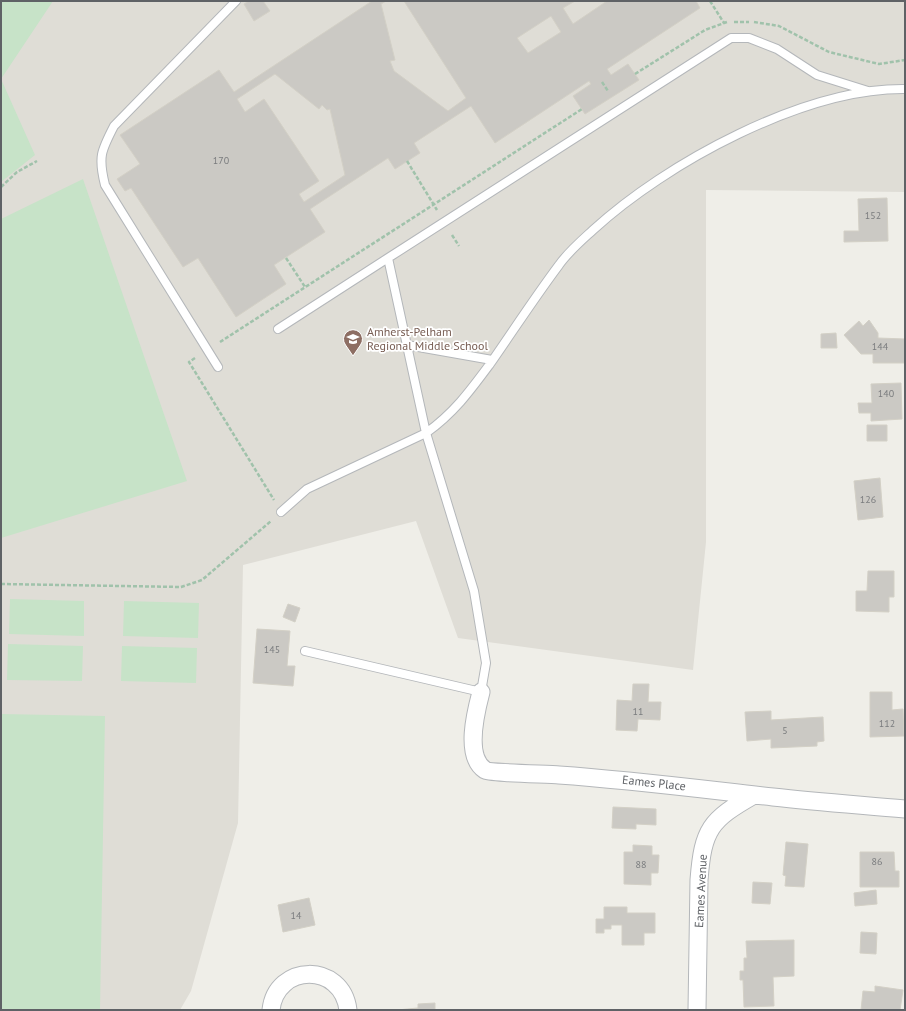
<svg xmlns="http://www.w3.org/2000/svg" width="906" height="1011" viewBox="0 0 906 1011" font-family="'PT Sans',sans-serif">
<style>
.education{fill:#dfddd6}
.green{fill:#c7e3c8}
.building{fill:#cbc9c4;stroke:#d3d0c6;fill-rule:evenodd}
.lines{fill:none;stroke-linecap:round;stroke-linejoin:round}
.lane-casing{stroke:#b4b7ba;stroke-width:10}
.street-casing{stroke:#b4b7ba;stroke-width:19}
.path{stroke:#a0c2ab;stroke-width:2.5;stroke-dasharray:4 2;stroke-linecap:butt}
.lane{stroke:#fff;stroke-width:8}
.street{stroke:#fff;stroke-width:17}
.labels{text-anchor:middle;stroke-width:3.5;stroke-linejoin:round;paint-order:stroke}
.number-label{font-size:10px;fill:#7a7c7e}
.education-label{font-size:12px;fill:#785e54;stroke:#fff;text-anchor:start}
.street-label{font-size:12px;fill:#5f6266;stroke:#fff}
</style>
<rect width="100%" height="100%" fill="#efeee8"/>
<path class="education" d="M1,1h904v191l-199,-2v352l-13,128 -235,-32 -42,-117 -173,44 -5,258 -47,168 -11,19h-179z"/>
<path class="green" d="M1,1h52l-52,78 34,76 -34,27z
M83,179l104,302 -186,57v-319z
M10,599l74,2v35l-75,-2z
M124,601l75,2 -1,35 -75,-2z
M8,644l75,2 -1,35 -75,-1z
M122,646l75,2 -1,35 -75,-2z
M1,714l104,2 -5,294h-99z"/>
<path class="building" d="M249,1h14l7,10 -16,10 -10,-17z
M372,1h14l-5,3 14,56 -5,1 4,10 54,40 18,-13 -62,-97h171l-12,7 10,16 34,-23h89l4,7 -93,61 4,6 17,-11 11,16 -54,34 -12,-18 18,-12 -2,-3 -94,62 -24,-37 -57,37 6,10 -25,16 -7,-11 -78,51 15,23 -51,33 12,19 -50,33 -38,-59 -15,9 -52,-79 -6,3 -8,-12 23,-15 -20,-29 99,-65 15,22zM551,16l10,16 -33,21 -11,-15zM275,74l44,35 3,-4 5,5 3,-1 15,66 -41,27 -5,-8 20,-13 -55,-82 -19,13 -8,-13z
M887,198l1,43 -44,1v-11h15l-1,-32z
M869,320l9,13v5l27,1v24h-32v-9h-12l-17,-19 15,-14 4,5z
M836,333l1,15h-16v-14z
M901,383l1,36 -31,2v-8h-12l-1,-10h14l-1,-19z
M867,425h20v16h-20z
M880,478l3,39 -25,3 -4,-39z
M868,571h26v26h-5v15l-33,-1v-20h11z
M288,604l12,4 -5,14 -12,-5z
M257,629l33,2 -3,35h8l-2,20 -40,-3z
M633,684h16l-1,18h13l-1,18 -22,-1 -1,12 -21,-1 1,-30 15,1z
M870,692h22v18l11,-1 1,27 -34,1z
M771,711v9l52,-3 1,24 -7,1v4l-46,2v-9l-24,2 -2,-29z
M613,807l43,2v16l-20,-1v5l-24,-1z
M786,842l22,2 -4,43 -19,-1 1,-10 -3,-1z
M633,845l19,1v9h7l-1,18h-7v12l-27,-1v-32h9z
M860,852h34l1,19h4v16h-39z
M753,882l19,1 -2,21 -18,-1z
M876,890l1,14 -22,2 -1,-13z
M309,898l6,27 -32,7 -5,-27z
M604,907h23v6h28v20h-11v12h-22v-20h-11v4h-7v4h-8v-14h8z
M861,932l16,1 -1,21 -16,-1z
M794,940v36l-21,1 1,29 -30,1 -1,-27h-3v-9h4v-13h3l-1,-17z
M875,986l28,4 -3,20h-39l2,-19 12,1z
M435,1003v7h-38l21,-2v-4z"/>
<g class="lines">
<defs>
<path id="lane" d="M278,329l110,-71
M407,345l85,15
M218,367l-113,-182c-7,-28 -4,-34 9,-59l122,-125
M281,512l26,-23 119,-56 -38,-175 343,-220h18l28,11 40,26 51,16
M305,651l176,41 5,-29 -12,-72 -48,-158c28,-20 44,-42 64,-69 23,-33 45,-67 69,-99 9,-13 22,-24 34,-35 73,-67 211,-142 312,-141"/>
<path id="street" d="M481,692c-5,19 -17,64 4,78 5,3 63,4 74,5 72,5 142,14 214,22 44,5 88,8 132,12
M271,1010c5,-47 71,-48 77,0
M697,1010l2,-130c4,-51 11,-60 55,-85"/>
</defs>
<use href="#lane" class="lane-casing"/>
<use href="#street" class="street-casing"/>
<path class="path" d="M710,1l14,22
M734,22h15
M754,22l25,4 50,26 50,12 26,-4
M635,74l70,-44 22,-8
M602,82l6,9
M407,161l30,49
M1,187l16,-15 20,-11
M452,235l7,11
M286,258l19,29
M220,342l362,-233
M195,358l-6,4 85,138
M1,584l180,3 21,-7 69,-59"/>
<use href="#lane" class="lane"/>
<use href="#street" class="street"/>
</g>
<defs>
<symbol id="school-pin" viewBox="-11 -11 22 30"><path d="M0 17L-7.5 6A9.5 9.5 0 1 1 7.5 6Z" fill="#8d6e63" stroke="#fff"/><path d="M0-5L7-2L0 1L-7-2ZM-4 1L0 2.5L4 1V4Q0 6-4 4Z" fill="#fff"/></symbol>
</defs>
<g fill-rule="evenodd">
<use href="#school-pin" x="342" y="328" width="22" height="30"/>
</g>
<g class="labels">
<g class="number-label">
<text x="221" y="164">170</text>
<text x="873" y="219">152</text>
<text x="880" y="350">144</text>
<text x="886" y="397">140</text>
<text x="868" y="503">126</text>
<text x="272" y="653">145</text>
<text x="638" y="715">11</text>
<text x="887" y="727">112</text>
<text x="785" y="734">5</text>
<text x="877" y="865">86</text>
<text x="641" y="868">88</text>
<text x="296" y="919">14</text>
</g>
<g class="education-label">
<text x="367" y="336">Amherst-Pelham<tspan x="367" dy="14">Regional Middle School</tspan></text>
</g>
<g class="street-label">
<text transform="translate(654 783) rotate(6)" y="4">Eames Place</text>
<text transform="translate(701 891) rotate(-87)" y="4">Eames Avenue</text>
</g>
</g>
<rect width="906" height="1011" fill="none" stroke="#5f6266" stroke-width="4"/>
</svg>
